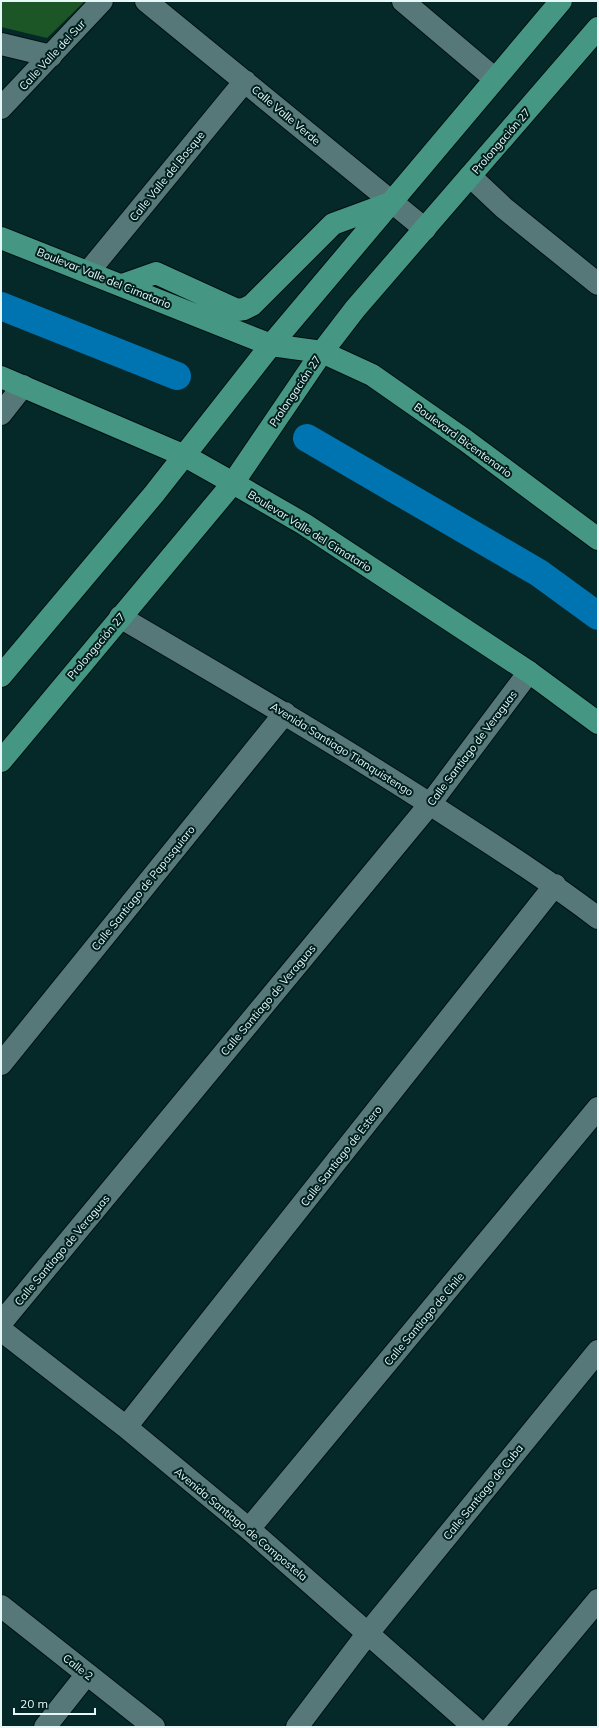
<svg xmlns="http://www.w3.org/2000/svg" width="599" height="1728" viewBox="0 0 599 1728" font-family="Mulish,sans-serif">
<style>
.green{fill:#1c5627}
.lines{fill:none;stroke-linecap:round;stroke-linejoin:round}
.canal{stroke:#0074b0;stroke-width:28}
.minor-casing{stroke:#011;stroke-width:24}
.major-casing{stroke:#011;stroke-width:24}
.minor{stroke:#567878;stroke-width:22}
.major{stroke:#459784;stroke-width:22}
.labels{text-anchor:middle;stroke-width:4;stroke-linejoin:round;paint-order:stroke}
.street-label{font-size:11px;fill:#e6f9f8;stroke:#001f1f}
</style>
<rect width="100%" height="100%" fill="#052929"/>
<path class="green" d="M1,1h84l-38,37 -46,-11z"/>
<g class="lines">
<path class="canal" d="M1,306l176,70
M307,438l232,135 59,43"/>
<defs>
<path id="minor" d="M146,1l279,228
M403,1l92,78
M1,44l50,12
M1,108l101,-107
M470,176l34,32 94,76
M89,271l156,-190
M1,414l22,-28
M120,617c113,66 226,132 336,204 48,31 96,62 142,97
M1,1064l284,-351
M1,1323l429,-519 99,-132
M1,1330l125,97 123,102 225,198
M126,1427l429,-542
M249,1529l349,-421
M1,1606l153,121
M45,1727l42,-53
M297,1727l71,-94 230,-282
M492,1727l106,-127"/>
<path id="major" d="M1,238l270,107 51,7 50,23 93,65 133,99
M122,285l34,-12 81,37 7,-1 8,-4 81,-81 57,-21
M1,377l184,79 48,27 71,41 225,148 69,51
M1,676l153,-182 117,-149 290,-344
M1,761l232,-278 89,-131 33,-43 243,-281"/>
</defs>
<use href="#minor" class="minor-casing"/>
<use href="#major" class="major-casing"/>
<use href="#minor" class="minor"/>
<use href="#major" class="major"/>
</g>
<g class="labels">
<g class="street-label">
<text transform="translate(52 55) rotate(-47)" y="4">Calle Valle del Sur</text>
<text transform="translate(286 115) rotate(40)" y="4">Calle Valle Verde</text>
<text transform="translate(501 141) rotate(-49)" y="4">Prolongación 27</text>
<text transform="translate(167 176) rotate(-51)" y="4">Calle Valle del Bosque</text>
<text transform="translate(104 278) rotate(22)" y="4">Boulevar Valle del Cimatario</text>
<text transform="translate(295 391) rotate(-56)" y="4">Prolongación 27</text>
<text transform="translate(463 440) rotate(36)" y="4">Boulevard Bicentenario</text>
<text transform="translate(310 531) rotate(32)" y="4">Boulevar Valle del Cimatario</text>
<text transform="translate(96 646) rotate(-50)" y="4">Prolongación 27</text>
<text transform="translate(472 748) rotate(-53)" y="4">Calle Santiago de Veraguas</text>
<text transform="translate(342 749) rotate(32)" y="4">Avenida Santiago Tianquistengo</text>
<text transform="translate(143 888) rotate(-51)" y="4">Calle Santiago de Papasquiaro</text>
<text transform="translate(268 1000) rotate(-50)" y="4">Calle Santiago de Veraguas</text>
<text transform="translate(341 1156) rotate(-52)" y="4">Calle Santiago de Estero</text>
<text transform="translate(62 1250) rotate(-50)" y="4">Calle Santiago de Veraguas</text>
<text transform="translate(424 1319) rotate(-50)" y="4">Calle Santiago de Chile</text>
<text transform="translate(483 1492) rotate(-51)" y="4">Calle Santiago de Cuba</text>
<text transform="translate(241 1524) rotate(40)" y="4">Avenida Santiago de Compostela</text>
<text transform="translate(78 1667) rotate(38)" y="4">Calle 2</text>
</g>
</g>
<rect width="599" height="1728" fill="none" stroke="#e6f9f8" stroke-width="4"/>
<path d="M14 1708v6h81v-6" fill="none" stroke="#e6f9f8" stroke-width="2"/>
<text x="20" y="1708" font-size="12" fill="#e6f9f8" stroke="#001f1f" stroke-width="3" paint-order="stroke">20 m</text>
</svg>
